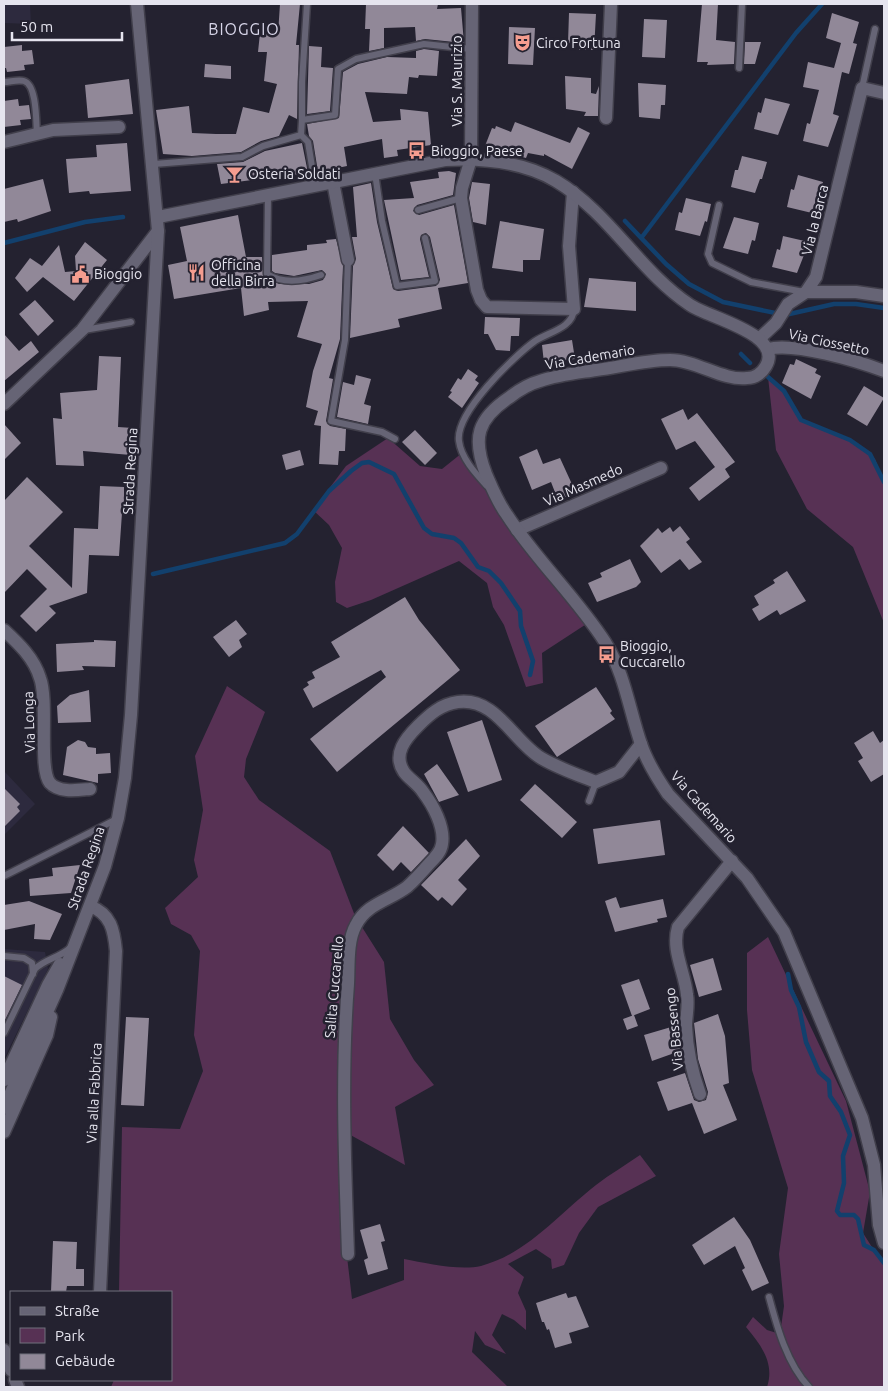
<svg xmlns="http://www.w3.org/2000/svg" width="888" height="1391" viewBox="0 0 888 1391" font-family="Ubuntu,sans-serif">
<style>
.built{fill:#2d2a3e}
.green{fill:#573154}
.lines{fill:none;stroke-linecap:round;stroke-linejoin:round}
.stream{stroke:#12406d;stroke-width:4.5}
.building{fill:#918898}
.lane-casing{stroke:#413f4b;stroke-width:9}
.street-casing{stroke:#413f4b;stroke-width:15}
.secondary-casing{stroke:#413f4b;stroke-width:15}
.lane{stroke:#666475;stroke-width:6}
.street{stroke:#666475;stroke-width:12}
.secondary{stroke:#666475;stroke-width:12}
.labels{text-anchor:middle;stroke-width:5;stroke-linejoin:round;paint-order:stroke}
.poi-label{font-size:14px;fill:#e5e4ee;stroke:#242230;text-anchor:start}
.street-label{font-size:14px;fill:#e5e4ee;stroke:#242230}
.quarter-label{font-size:16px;letter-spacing:1px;fill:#d8d6e9;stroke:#242230}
</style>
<rect width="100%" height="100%" fill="#242230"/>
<path class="built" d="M4,4h26l1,20 -27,-1z
M4,771l31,33 -31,31z
M4,949l41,3 3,17 -44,90z"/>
<path class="green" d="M768,377l16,14 17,29 49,20 15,9 10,10 9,23v141l-31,-76 -46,-38 -31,-59z
M388,438l32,28 22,3 20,-16 129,168 -49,32 1,30 -17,4 -22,-62 -11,-18 -6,-24 -28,-22 -88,39 -24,8 -11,-6 -1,-20 7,-34 -13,-23 -16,-15 33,-44z
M227,686l38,26 -19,47 -2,18 15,23 71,51 25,65 29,46 6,57 24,41 20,25 -39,22 10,58 -60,-33 -1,99 8,68 52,-19v-21c22,4 55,12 77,7 46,-12 79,-53 115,-81 14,-11 30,-20 44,-30l16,21 -58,31 -19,26 -15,32 -12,4 -1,-10 -15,-10 -28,15 16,13 -6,16 8,18v19l-12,-10 -12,-6 -10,21 14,19 -21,-9 -10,-14 -3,21 36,35h-397l3,-7h57v-88h-52l3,-165 58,2 23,-58 -9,-36 6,-84 -9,-16 -20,-11 -6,-16 33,-31 -4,-17 9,-50 -8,-54z
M768,937l78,164 24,91 -7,41 21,33v121h-117c8,-24 -6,-42 -21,-60l7,-10 14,13 13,4 4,-28 -5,-52 9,-66 -36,-118 -5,-60v-57z"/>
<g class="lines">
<path class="stream" d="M625,221l41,43 23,20 34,18 62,13 49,-11h22l28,4
M642,237l154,-204 26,-29
M4,243l81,-21 38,-5
M741,354l9,9
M768,377l16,14 17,29 49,20 20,14 14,28
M153,574l132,-31 12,-9 32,-43 22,-20 11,-8 7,-1 25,12 30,54 8,6 22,4 7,5 17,24 11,4 12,12 19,28 1,15 12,35 -3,14
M788,974l3,16 8,17 7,35 13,30 10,9 1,15 11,16 9,23 -7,21 1,27 -7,28 3,4h14l4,4 6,26 10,5 10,13"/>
</g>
<path class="building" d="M280,4h20l-4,41h3l-2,74 -8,-4 -10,21 -18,5 -20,11 -49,4 -29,-2 -7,-44 33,-4 3,27 24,1h20l7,-27 26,6 8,-29 -13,-3 3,-29h-9l2,-19 18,1z
M366,4h72l-1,5 24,-1 3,35 -39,-4 -9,2 -1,-14 -31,1v20l-15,3 1,-22h-5z
M702,4h16l-2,36 19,2 -1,22 -27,1 1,-3h-11z
M569,13l27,1 -2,36h-15v-6l-11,-1z
M832,13l27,9 -6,21 4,1 -8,30 -7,-2 -9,42 6,2 -11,31 -25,-6 4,-18 3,1 9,-34 -16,-3 5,-25 26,6 7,-25 -15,-5z
M644,19l23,1 -2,38 -23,-1z
M509,27l26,1 -2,37 -25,-1z
M745,42h16l-6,22h-11z
M22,45v6l10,-1 2,14 -10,1 1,5 -18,2 -1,-4h-2v-21z
M309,46l13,1 -1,20 12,1 -3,43 -23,3z
M424,49l15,2 -2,25 -18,-1 -1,3 -9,-1 -2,17 -42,-2 8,30 28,-2 -1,-11 28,3 3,33 -34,5 1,6 -14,2 -2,-19 -38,8 3,19 -29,6 -5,-31 -4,-5 -2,-12 32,-6 4,-46 15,-8 29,-7 29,1v-7z
M205,64l26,2v13l-27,-2z
M565,76l26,2v15l5,1 3,-8 -1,30h-14l2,-4 -20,-3z
M129,79l4,35 -45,4 -3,-33z
M638,83l28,2 -1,20h-4l-1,14 -21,-2z
M765,98l25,6 -12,31 -24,-6 4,-17 3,1z
M18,99l1,7 10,-1 2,14 -11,1 1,5 -17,2v-26z
M515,122l55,21 8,-16 12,6 -18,36 -28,-15v2l-16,-3 -2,5 -41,-12 7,-18 3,1 1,-3 15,6z
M127,143l4,48 -41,3 -1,-3 -20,2 -3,-34 31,-2 -1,-12z
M302,143l6,30 -87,11 -4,-20 26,-2 22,-11z
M742,156l25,6 -5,17h-2l-5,14 -24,-6 4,-17h3z
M449,171l7,2 -3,22 -36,10 -4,6 6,4 35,-10 14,78 -30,5 4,21 -44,10 2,8 -50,11 3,-72 3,-7 -4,-22h5l-4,-50 18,-4 6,39 16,67 5,2 38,-5 4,-6 -10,-43 -4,-4 -5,2 -1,4 9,38 -28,3 -17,-80 30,-2 -4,-16 29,-4 -1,-6z
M798,175l25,7 -4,17 -2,-1 -5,15 -25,-6 4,-18 3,1z
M43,179l8,32 -33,11 -1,-3 -13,3v-33z
M472,182l18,2 -4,41 -13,-3 -4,-24z
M686,198l25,6 -4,18 -2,-1 -5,15 -25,-6 4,-18 3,1z
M238,215l8,42h16l1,19 16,8h30l14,-4 3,-6 -4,-4 -28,6 -19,-3 -3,-2v-16l35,-5v-5l20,-2 -1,-3 10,-1 7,27 -3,73 -11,39 4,1 -7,42 4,5 16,3 -1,22h-6l-1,14 -19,-1 2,-38 -7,-1 4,-14 -12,-4 7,-36 9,-27 -25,-7 11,-36 -40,1 1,8 -25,6 -3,-28 -67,11 -6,-34 19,-4 -7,-34z
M734,217l25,6 -4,18 -3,-1 -4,14 -25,-6z
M500,221l44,8 -4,31h-17v12l-31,-4z
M783,236l26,6 -12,31 -25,-6 5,-18 3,1z
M85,242l22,18 -33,41 -31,-24 -16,15 -12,-14 15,-20 12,8 17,-21 6,27 11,-1 -1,-15z
M589,278l47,4v29l-52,-4z
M35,300l19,21 -16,15 -19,-22z
M485,317l35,1 -1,18h-8l-1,15 -14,-1 -8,-16h-4z
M4,334l15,17 12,-10 8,11 -35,29z
M572,340l3,19 -31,4 -2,-18z
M99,356l22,1 -3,70 15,1 -2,27 -48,-4 1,15 -28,-1 -3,-47 9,1 -2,-26 37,-3z
M796,359l21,10 -2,4 6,3 -10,23 -29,-16 8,-19 4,1z
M468,369l10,7 -3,4 4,3 -17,25 -14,-11 4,-5 -2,-1 8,-13 3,2z
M356,375l15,4 -7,25 7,2 -3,18 -31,-7 6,-35 11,3z
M864,386l20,12 -17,28 -20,-12z
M683,409l5,11 9,-7 38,49 -10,7 5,8 -31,24 -10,-13 26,-21 -20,-26 -19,9 -15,-31z
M4,424l17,19 -17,17z
M415,430l22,23 -12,12 -23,-23z
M537,449l6,15 17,-6 16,35 -18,7 -7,-18 -19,8 -13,-33z
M300,450l4,15 -18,5 -4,-15z
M27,477l36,35 -34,34 43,42 2,-60 24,1 2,-43 24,1v13h2v13h-4l-3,43 -30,-1 -2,38 -38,13 7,7 -20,19 -16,-16 27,-27 -20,-20 -23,24v-92z
M680,526l10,13 -4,3 16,20 -13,8 -9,-11 -19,14 -21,-27 18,-18 4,5 8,-6 3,5z
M630,559l11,23 -5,5 -39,15 -9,-19 14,-6 -2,-4z
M787,571l19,30 -26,14 -3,-5 -18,11 -7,-12 7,-4 -5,-9 21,-13 -2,-3z
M405,597l14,23 41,50 -123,102 -27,-33 76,-62 -5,-7 -68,38 -10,-19 6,-4 -2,-3 8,-4 -3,-6 28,-15 -9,-15z
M236,620l11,14 -8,6 3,7 -13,10 -16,-20z
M94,640l22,1 -1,26 -33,-1 2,4 -27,2 -1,-28 38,-2z
M596,687l16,24 -2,2 5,6 -58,38 -22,-31z
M89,690l2,32 -33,1 -1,-17 13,-11z
M482,720l20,60 -34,12 -21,-60z
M873,731l7,12 4,-3v34l-13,8 -13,-21 5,-3 -9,-15z
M78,740l7,2 3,5 8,1v6l14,-1 1,20 -13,1v9l-35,-8 4,-28z
M437,764l22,31 -20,7 -15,-28z
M535,784l42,38 -15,16 -42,-38z
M4,788l16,16 -3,3 3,4 -16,16z
M660,820l5,35 -67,9 -5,-35z
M403,826l26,27 -18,19 -10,-10 -8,9 -16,-16z
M466,839l14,17 -22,24 9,9 -15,17 -10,-9 -4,4 -17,-16z
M80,865l-9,28 -41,3 -1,-17 24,-3 -1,-8z
M616,897l4,11 43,-9 4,18 -10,2 1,3 -43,10 -10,-31z
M29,901l33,13 -12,26 -16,-1 1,-15 -31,6v-25z
M713,958l9,32 -23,7 -9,-32z
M4,976l18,9 -18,37z
M639,979l11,30 -18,7 -11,-31z
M718,1014l7,22 4,47 -6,2 14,35 -33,14 -12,-31 -24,8 -11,-29 28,-9 9,27 5,2 7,-2 2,-8 -10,-33 -4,-36z
M634,1015l4,11 -11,4 -4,-11z
M126,1017l23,1 -5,88 -23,-1z
M678,1025l2,26 -28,10 -8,-26z
M734,1217l16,23 19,43 -17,8 -10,-21 3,-2 -10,-22 -31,19 -12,-20z
M380,1224l5,17 -4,1 7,27 -20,6 -4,-15 4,-2 -8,-28z
M53,1241l24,1 -1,27h8v17h-17l-1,6h-15z
M566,1293l2,5 8,-2 13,31 -20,6 3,10 -17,5 -6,-19 -2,1 -3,-8h-2l-6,-19z"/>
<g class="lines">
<defs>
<path id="lane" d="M739,68l3,-64
M4,82c6,0 14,-3 20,-1 13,4 12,41 13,53
M862,88l13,-59
M302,120v-38l5,-78
M301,135l7,7 7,43
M154,164l88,-7 21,-11 38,-11 1,-15 33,-5 3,-46 18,-10 68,-15 47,5
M375,173l7,48 15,65 38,-5 -10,-43
M268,195l-1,79c16,10 37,7 54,1
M719,205l-11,49 4,9 39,19 53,10
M418,210l43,-12
M348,260l-3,80 -14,81 51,11 13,7
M84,330l47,-8
M487,486c-11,-12 -26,-28 -28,-45 -4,-28 54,-84 76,-100 14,-9 38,-13 39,-32
M589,801l7,-19
M4,876l113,-57
M4,956l20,2 8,5 1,11
M4,1033l31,-64c10,-10 24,-11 35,-21
M769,1297c8,30 18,67 40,90"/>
<path id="street" d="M606,118l5,-114
M4,142l49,-12 66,-3
M471,159l-9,29 -1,10 16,92 4,10 6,7 87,2 -5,-63 4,-54
M333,182l15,78
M806,292h50l28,4
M760,338l16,-15 12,-19 18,-12 10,-15 46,-189 22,5
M768,349c26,-7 90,12 116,22
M4,404l78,-74 76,-99
M517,530l144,-62
M4,630c15,14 30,28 36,48 9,24 -2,91 10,105 9,10 28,7 40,6
M90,906c21,8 24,24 26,45l-16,341
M700,1094c-8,-22 -13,-44 -14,-68 0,-10 3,-21 1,-31 -2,-23 -16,-45 -9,-68l54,-66
M348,1254c-3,-90 -7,-180 0,-270 1,-18 -1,-43 8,-59 10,-21 34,-25 51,-38 8,-7 15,-15 22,-23 6,-6 12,-12 13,-20 3,-17 -9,-39 -19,-52 -5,-8 -14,-13 -19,-20 -12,-18 2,-34 14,-46 11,-11 23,-22 40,-24 38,-5 55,39 83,56 17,10 37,17 55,24l23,-10 22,-28"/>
<path id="secondary" d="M471,159l1,-155
M158,217l287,-57c37,-2 79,2 111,21 54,32 83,90 134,124 19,13 94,29 76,61 -4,7 -11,12 -19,12 -24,3 -51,-18 -77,-18 -25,0 -50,7 -74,10 -19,3 -38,5 -56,11 -11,3 -21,9 -30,16 -33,22 -38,41 -24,77 6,14 12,29 21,41 29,45 69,82 98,127 20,32 24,67 36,102 6,18 16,34 27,50l79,84 37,54 78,186 12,47 5,60 5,18
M4,1080l44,-95 12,-21
M4,1108l53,-118 48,-124 13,-48 7,-40 6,-63 27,-484 -21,-227
M4,1132l43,-97 4,-18
M4,1350l7,20
M15,1380l3,7"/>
</defs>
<use href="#lane" class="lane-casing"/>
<use href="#street" class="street-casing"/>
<use href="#secondary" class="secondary-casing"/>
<use href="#lane" class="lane"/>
<use href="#street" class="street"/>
<use href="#secondary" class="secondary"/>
</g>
<defs>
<symbol id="theatre-bare" viewBox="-9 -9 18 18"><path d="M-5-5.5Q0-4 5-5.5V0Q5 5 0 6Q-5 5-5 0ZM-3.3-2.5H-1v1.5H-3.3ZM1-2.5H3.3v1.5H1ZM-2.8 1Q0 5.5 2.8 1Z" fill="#f59d8f" stroke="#242230" stroke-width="2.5" paint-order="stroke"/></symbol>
<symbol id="bus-bare" viewBox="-9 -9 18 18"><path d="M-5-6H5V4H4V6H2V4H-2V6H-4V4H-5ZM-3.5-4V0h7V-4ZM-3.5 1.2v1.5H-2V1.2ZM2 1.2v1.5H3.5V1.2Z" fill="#f59d8f" stroke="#242230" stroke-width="2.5" paint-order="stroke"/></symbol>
<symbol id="bar-bare" viewBox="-9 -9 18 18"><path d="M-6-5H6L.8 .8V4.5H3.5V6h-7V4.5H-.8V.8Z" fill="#f59d8f" stroke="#242230" stroke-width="2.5" paint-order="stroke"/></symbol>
<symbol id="restaurant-bare" viewBox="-9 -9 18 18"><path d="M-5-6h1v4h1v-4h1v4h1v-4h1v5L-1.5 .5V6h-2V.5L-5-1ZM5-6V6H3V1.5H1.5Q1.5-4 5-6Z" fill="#f59d8f" stroke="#242230" stroke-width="2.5" paint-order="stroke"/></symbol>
<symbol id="civic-bare" viewBox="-9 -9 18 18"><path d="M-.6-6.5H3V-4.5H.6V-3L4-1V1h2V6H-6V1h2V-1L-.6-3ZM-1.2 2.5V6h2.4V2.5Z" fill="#f59d8f" stroke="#242230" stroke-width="2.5" paint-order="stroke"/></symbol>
</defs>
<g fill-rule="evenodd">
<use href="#theatre-bare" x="510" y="30" width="25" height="25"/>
<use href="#bus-bare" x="404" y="138" width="25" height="25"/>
<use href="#bar-bare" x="222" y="162" width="25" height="25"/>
<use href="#restaurant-bare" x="184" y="260" width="25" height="25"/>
<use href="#civic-bare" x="68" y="262" width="25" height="25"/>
<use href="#bus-bare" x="594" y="642" width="25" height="25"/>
</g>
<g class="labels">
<g class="poi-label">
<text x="536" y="48">Circo Fortuna</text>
<text x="431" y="156">Bioggio, Paese</text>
<text x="248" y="179">Osteria Soldati</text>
<text x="211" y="270">Officina<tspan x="211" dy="16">della Birra</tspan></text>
<text x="94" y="279">Bioggio</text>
<text x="620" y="651">Bioggio,<tspan x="620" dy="16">Cuccarello</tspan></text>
</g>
<g class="street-label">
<text transform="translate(457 81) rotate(-90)" y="5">Via S. Maurizio</text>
<text transform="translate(815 220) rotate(-76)" y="5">Via la Barca</text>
<text transform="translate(829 342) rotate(12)" y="5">Via Ciossetto</text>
<text transform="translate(590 357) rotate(-10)" y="5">Via Cademario</text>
<text transform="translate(130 471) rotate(-87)" y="5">Strada Regina</text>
<text transform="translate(583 485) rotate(-24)" y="5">Via Masmedo</text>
<text transform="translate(29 722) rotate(-92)" y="5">Via Longa</text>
<text transform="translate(704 807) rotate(48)" y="5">Via Cademario</text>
<text transform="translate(86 868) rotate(-71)" y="5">Strada Regina</text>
<text transform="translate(334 987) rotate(-85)" y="5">Salita Cuccarello</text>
<text transform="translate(674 1029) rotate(-96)" y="5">Via Bassengo</text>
<text transform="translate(94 1093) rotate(-87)" y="5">Via alla Fabbrica</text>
</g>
<g class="quarter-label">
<text x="244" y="35">BIOGGIO</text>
</g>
</g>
<rect width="888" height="1391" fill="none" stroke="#e5e4ee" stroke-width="10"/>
<rect x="10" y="1291" width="162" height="90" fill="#242230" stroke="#71707c"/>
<rect x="20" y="1307" width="25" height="8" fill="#666475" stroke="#71707c"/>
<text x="55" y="1316" font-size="15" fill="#e5e4ee">Straße</text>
<rect x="20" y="1328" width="25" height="15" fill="#573154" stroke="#71707c"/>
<text x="55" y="1341" font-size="15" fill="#e5e4ee">Park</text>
<rect x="20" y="1354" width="25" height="15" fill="#918898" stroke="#71707c"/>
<text x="55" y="1366" font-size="15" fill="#e5e4ee">Gebäude</text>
<path d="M12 32v8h110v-8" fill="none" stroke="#e5e4ee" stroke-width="2.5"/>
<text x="20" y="32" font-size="15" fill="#e5e4ee" stroke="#242230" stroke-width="4" paint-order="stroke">50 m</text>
</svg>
